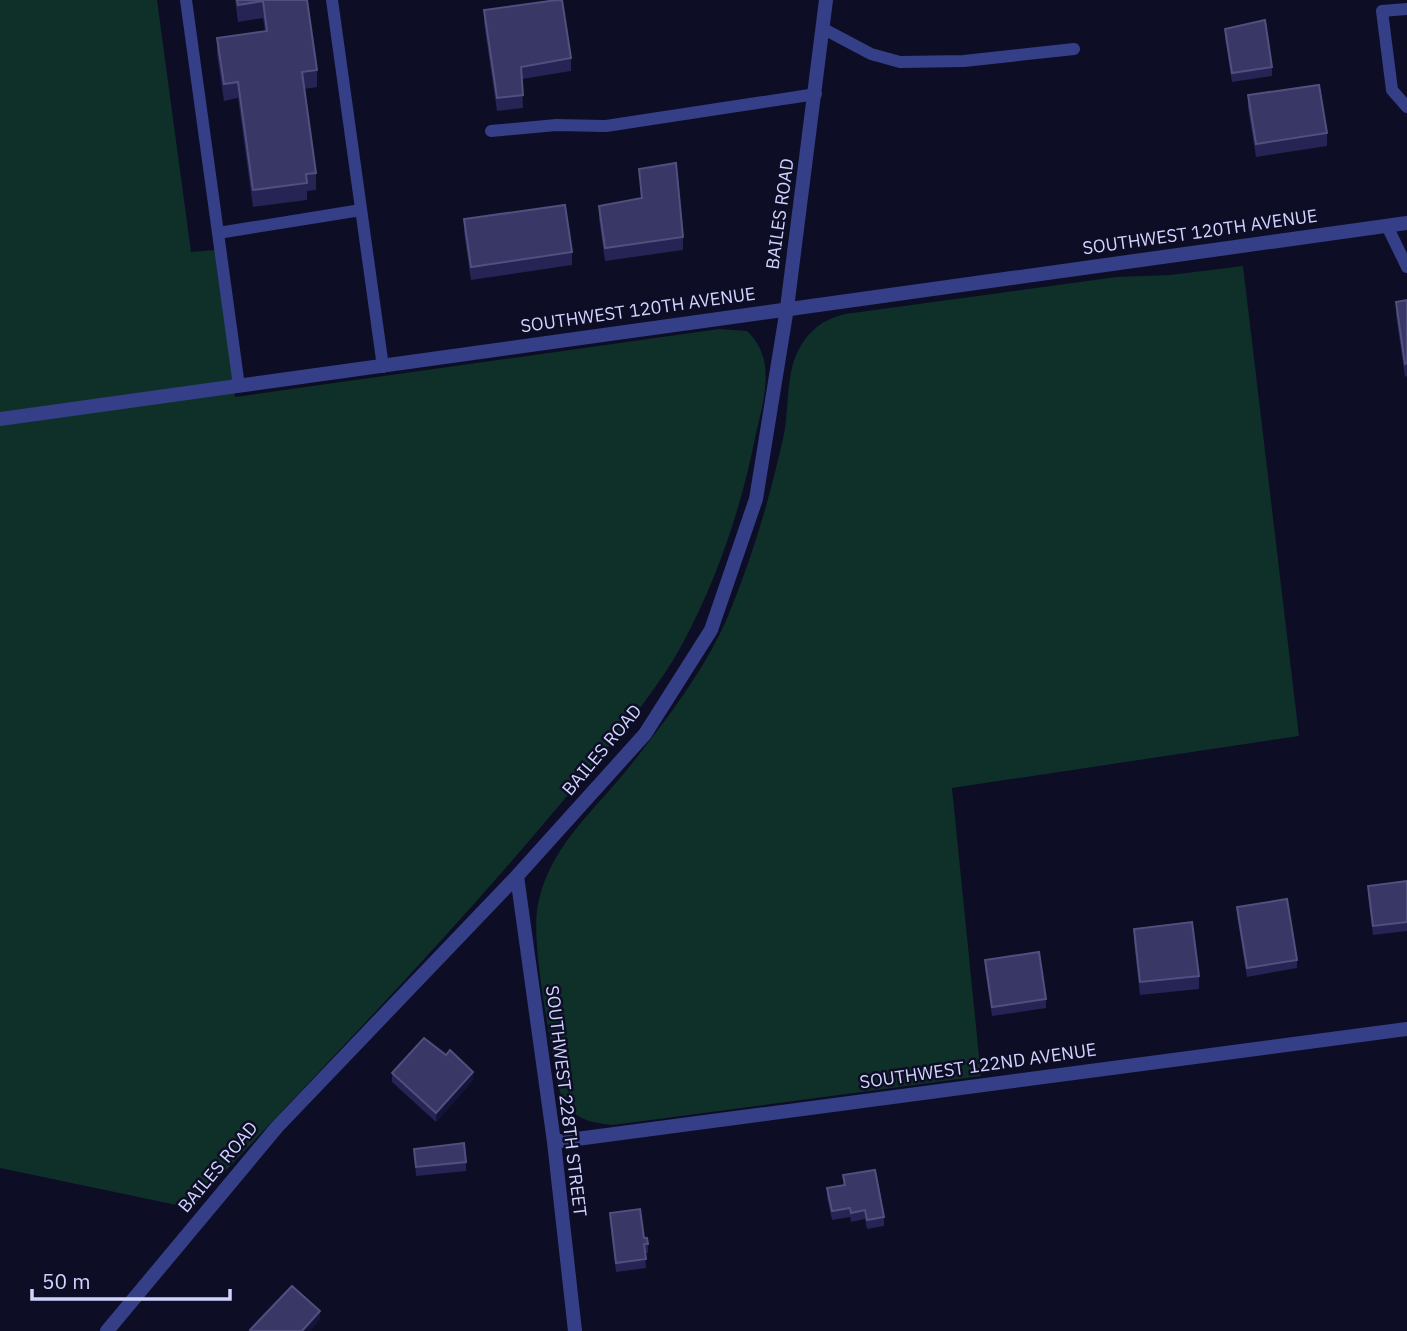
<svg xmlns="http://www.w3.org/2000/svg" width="1407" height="1331" viewBox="0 0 1407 1331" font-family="'IBM Plex Sans',sans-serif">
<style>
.green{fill:#0f2f29}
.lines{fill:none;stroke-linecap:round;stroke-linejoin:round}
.service{stroke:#343f87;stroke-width:12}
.minor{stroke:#343f87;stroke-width:14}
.wall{fill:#262454}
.shaded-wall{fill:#141339}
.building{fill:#383766;stroke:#504f7e;stroke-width:2}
.labels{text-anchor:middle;stroke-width:5;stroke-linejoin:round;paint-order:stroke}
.street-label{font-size:18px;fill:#d1d3ff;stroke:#0d0d25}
</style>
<rect width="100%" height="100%" fill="#0d0d25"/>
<path class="green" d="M0,0h157l34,252 24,-2 20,147 484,-68 28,2c31,29 16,71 8,107 -14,71 -38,141 -72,205 -35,63 -86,117 -132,172 -114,136 -239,263 -360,393l-191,-40z
M1243,266l56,470 -347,52 29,288 -368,49c-52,-4 -54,-28 -61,-74 -6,-36 -21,-114 -14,-147 12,-58 56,-93 92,-138 36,-46 75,-96 98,-150 25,-60 42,-119 56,-182 5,-25 2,-60 14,-83 11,-21 24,-31 47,-37l271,-37 54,-2z"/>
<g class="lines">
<path class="service" d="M186,0l53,386
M332,0l51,367
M1407,9l-25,2 10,79 15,17
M822,28l49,26 29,8 64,-1 110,-12
M491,131l65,-6 50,1 210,-32
M1387,226l20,41
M218,233l143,-23"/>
<path class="minor" d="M0,419l1407,-196
M517,876l37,266 21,189
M554,1142l853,-113
M107,1331l170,-204 240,-251 128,-142 66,-104 45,-131 31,-191 39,-308"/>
</g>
<path class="wall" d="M235,0h72l10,70v17l-13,2 12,84v17l-9,1v9l-54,7 -15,-109 -14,3 -7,-47v-16l48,-7 -2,-13 -25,4z
M484,10l87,48v13l-49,8 1,29 -26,3 -13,-88z
M1225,29l47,38v9l-40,6 -7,-44z
M1248,95l79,38v13l-71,11 -8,-49z
M639,169l44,68v13l-78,11 -6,-42v-13l42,-8z
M464,219l108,33v13l-101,15 -7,-48z
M1407,300v76l-2,1 -9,-62v-13z
M1407,881v50l-34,4 -5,-40v-9z
M1237,907l60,53v8l-50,9 -10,-61z
M1134,929l65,47v13l-59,6 -6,-53z
M985,960l61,39v9l-54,8 -7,-47z
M392,1073l81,7 -37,42 -44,-40z
M414,1149l52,13v9l-50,5z
M843,1175l41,42v9l-17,3 -2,-10 -14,3 -1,-5 -18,3 -5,-23v-9l16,-3z
M610,1213l34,25 4,6v9h-3l1,15 -30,4 -6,-50z"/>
<path class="shaded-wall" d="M473,1072v8l-37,42v-9z
M320,1311v9l-10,11h-8z"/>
<path class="building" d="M237,0h70l10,70 -15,2 14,101 -10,1 1,9 -54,7 -15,-108 -14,2 -7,-46 50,-7 -4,-30 -25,4z
M557,0h5l9,58 -50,9 2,28 -26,3 -13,-88z
M1265,20l7,47 -40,6 -7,-44z
M1319,85l8,48 -71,11 -8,-49z
M676,163l7,74 -78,11 -6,-42 43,-8 -3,-29z
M565,205l7,47 -101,15 -7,-48z
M1407,300v63l-2,1 -9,-62z
M1407,881v41l-34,4 -5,-40z
M1287,899l10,61 -50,8 -10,-61z
M1192,922l7,54 -59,6 -6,-53z
M1039,952l7,47 -54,8 -7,-47z
M424,1038l22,17 4,-5 23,22 -37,41 -44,-40z
M464,1143l2,19 -50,5 -2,-18z
M875,1170l9,47 -17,3 -2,-10 -14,3 -1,-5 -18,3 -5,-23 18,-3 -2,-10z
M640,1209l4,29h3l1,6h-4l2,15 -30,4 -6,-50z
M292,1286l28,25 -18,20h-51l-1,-1z"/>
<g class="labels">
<g class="street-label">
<text transform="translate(780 214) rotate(-82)" y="6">BAILES ROAD</text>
<text transform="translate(1200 232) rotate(-8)" y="6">SOUTHWEST 120TH AVENUE</text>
<text transform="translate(638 310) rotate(-8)" y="6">SOUTHWEST 120TH AVENUE</text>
<text transform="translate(602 750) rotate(-50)" y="6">BAILES ROAD</text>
<text transform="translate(978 1066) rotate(-8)" y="6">SOUTHWEST 122ND AVENUE</text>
<text transform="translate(566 1101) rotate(83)" y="6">SOUTHWEST 228TH STREET</text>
<text transform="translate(218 1167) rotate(-50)" y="6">BAILES ROAD</text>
</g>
</g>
<path d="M32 1289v10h198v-10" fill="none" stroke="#d1d3ff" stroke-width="3.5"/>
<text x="42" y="1289" font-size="21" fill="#d1d3ff" stroke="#0d0d25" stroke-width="5" paint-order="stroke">50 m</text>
</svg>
